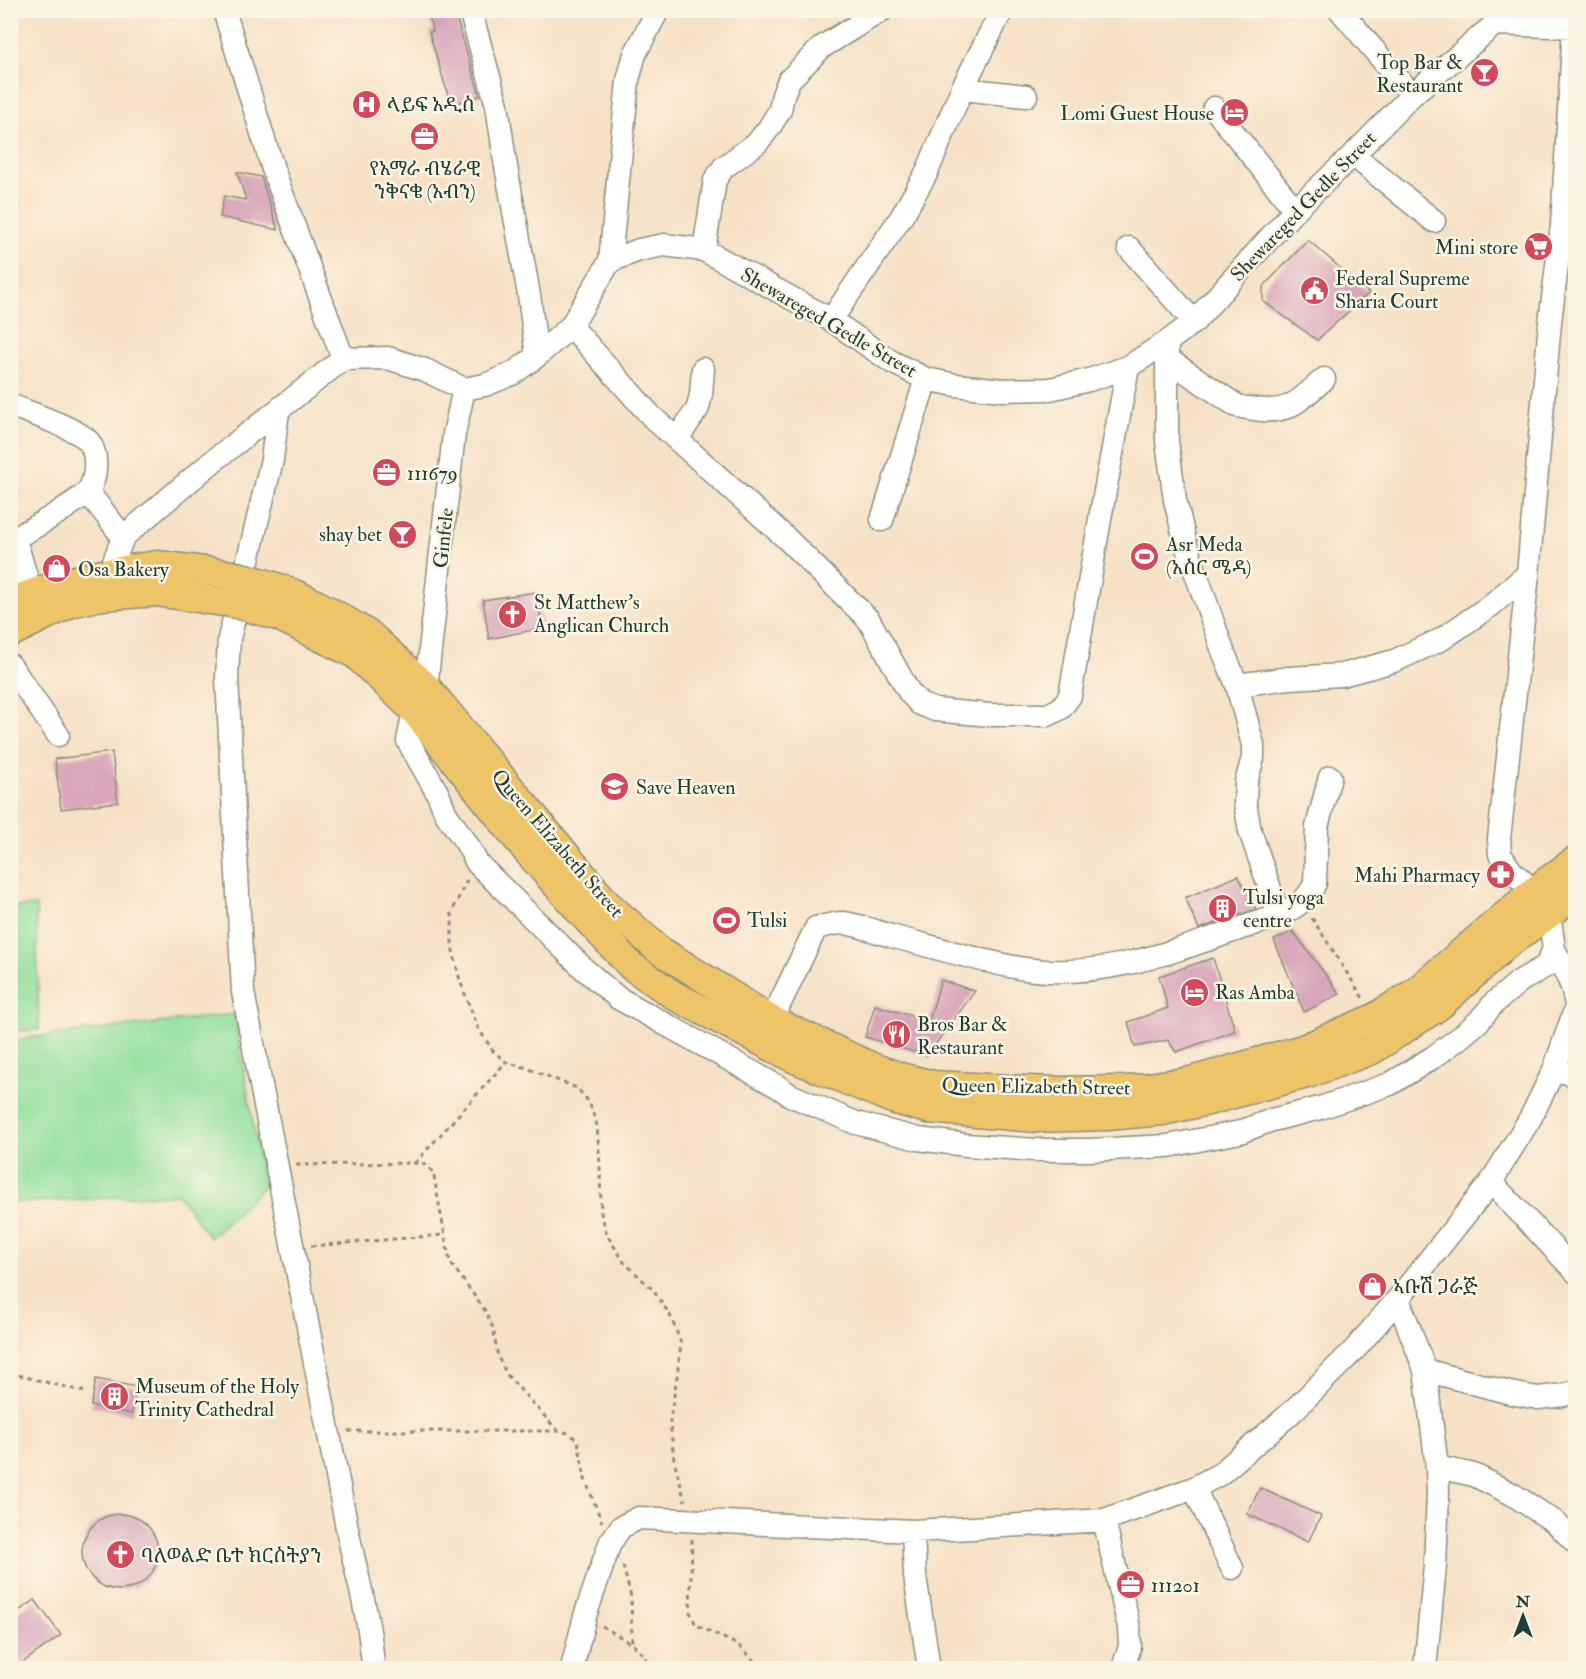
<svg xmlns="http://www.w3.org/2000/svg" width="1586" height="1679" viewBox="0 0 1586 1679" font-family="'IM FELL Double Pica','Noto Serif Ethiopic',serif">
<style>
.green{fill:#90df9d;stroke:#588e68;stroke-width:1.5}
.building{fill:#d8a5ba}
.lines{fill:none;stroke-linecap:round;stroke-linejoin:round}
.minor-casing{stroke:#8a8f7d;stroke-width:25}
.major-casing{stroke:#8a8f7d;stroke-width:31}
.path{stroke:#8a8f7d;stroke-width:3;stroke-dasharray:4.5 4.5;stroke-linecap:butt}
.minor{stroke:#fff;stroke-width:22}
.major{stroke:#eec469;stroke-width:28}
.major-bridge-casing{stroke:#8a8f7d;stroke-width:31;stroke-linecap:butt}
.major-bridge{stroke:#eec469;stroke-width:28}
.labels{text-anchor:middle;stroke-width:5;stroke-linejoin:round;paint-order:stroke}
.poi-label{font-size:20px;fill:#1f3d34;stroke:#fcf5e5;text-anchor:start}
.street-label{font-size:20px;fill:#1f3d34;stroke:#fcf5e5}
</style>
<rect width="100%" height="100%" fill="#fcf5e5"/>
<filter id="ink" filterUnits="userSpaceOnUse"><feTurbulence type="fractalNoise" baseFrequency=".0167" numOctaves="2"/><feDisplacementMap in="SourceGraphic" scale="12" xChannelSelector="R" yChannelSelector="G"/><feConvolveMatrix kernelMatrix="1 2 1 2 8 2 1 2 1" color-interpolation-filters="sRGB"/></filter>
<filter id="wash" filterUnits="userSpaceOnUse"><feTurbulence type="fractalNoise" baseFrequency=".008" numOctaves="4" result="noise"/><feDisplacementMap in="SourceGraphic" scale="24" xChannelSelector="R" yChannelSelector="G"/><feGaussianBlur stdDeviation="1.35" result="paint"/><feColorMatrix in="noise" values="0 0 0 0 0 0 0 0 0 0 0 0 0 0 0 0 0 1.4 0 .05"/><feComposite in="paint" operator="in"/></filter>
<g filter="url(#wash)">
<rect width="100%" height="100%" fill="#f5e1c6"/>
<path class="green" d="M36,906l3,124 -28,1v-124z
M234,1014l30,172 -54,52 -32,-44 -167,9v-163z"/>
<g id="blocks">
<path class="building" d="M427,10h27l26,86 -29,9 -22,-73 4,-1z
M237,172l24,5 17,53 -58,-13 4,-21 22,4z
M1308,240l61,53 -52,47 -54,-39v-14z
M536,592l7,36 -54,11 -6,-39z
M112,752l6,50 -57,7 -6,-50z
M1238,876l18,33 -57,20 -14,-31z
M1293,931l47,63 -36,18 -30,-72z
M1213,958l22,73 -59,21 -8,-12 -33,7 -7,-25 40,-14 -9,-32z
M941,980l34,11 -48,65 -62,-19 10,-32 54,16z
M96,1379l41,8 -5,27 -41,-8z
M1260,1488l61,28 -13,26 -61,-28z
M82 1552a38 38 0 1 1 76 0a38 38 0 1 1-76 0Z
M35,1600l26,35 -46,33h-5v-51z"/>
</g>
</g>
<g filter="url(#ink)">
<use href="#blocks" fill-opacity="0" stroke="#8a8f7d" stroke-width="1.5"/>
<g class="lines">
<defs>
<path id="minor" d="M224,10l49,159 70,190
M470,10l27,95 8,56 24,134 8,61
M1340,10l72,85
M1495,24l81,3
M1574,27l-12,198 -12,97 -22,252 -29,265 1,15 11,17 23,20 15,22 5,36 12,24 6,14 4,17
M962,89l64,7
M1214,108l81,102
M1353,155l81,66
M1129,248l65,74
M704,250l11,-70 9,-13 33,-24 12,-15 11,-18 3,-15 6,-15 33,-33 60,-37
M610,261l18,-181 7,-26 23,-44
M831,320l71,-104 25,-44 35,-83 40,-79
M571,326l81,91 134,121 83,82 40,72 11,12 15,6 55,5h58l13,-7 9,-12 31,-183 27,-146
M1167,342v99l8,59 11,45 37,106 14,34 16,60v13l-7,24 -1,21 5,28 29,84
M343,359l45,-1 37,12 39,19 21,-4 27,-11 25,-18 34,-30 39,-65 29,-11 25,-5 40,5 127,70 61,42 34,17 30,6 46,5 48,-1 39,-9 39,-13 39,-25 27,-20 101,-112 58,-55 59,-60 83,-71 13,-14
M1167,359l70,47c48,10 53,3 87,-27
M464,389l-10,45 -28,253 -12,23 -6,31 30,53 8,20 21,30 10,19 107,106 34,29 159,88 13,9 66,28 62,16 48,6 69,5h55l78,-4 72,-14 32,-12 48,-12 70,-24 42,-26 26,-19 20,-17 16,-19 26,-22 26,-15 8,-17
M10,405c17,7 71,25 79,37 9,12 8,36 -1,49 -5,7 -68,47 -78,48
M278,411l-6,49 -43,179 -2,39 16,314 105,541c9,44 23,90 25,135
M677,439l21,-31 3,-14 2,-25
M88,492l35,45
M882,520l44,-141
M15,539l16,54
M110,572l13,-35 89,-75 131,-103
M10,665l48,70
M1237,685l52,-7 53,-3 52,-14 48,-22 48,-33 38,-32
M765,1034l51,-106c8,-2 19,-5 27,-5 13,1 34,9 48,13 43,11 85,24 128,32 74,13 148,-14 217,-38 27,-10 68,-17 79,-47l2,-56 13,-50
M1554,1070l14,3 8,4
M1491,1182l85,90
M1398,1299l27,71 12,97 1,26 -3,73 -10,102
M1425,1370l85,23 28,5 26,-3 12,-4
M1437,1467l37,8 38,19 43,28 21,21
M1194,1488l38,80
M1104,1520l25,107 1,19 -7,22
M913,1531l2,45 14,92
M572,1668l13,-52 25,-73 11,-16 18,-9 274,13 59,-3 132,-8 90,-32 26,-14 72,-62 64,-64 42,-49 70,-88 23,-29 40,-65 23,-47 22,-63"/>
<path id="major" d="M10,603c46,-22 97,-31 147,-38
M10,633l61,-30 31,-7 54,-4
M371,636l55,51 180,216 53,47 112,70 99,46 31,11 33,8 115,6 77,-1 65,-9 112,-32 71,-31 40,-25 120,-102 42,-31
M355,654l59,56 113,141 58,66 46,49 44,30 118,62 99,41 36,10 108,9 72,-2 54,-5 46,-10 102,-28 62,-23 67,-44 67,-61 70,-51"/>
</defs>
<use href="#minor" class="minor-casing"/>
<use href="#major" class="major-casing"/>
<path class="path" d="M467,880l-15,32v34l8,35 18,47 15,23 13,11 18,5 53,21 12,14 8,23 3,40 1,48 6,22 17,27 29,28 17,25 11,28 -4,34 -7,43 4,40 11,41
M1312,918l51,80
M415,1163l91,-101
M296,1165l119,-2 9,1 9,8 17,90 36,50 7,16 5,29 9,18 51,56
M311,1246l133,-11
M10,1373l75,19
M348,1431h210l11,2 9,8 7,38 17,43
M692,1539l-2,73 6,13 42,20 13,12 7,11
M623,1566l8,31 1,47
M602,1626l30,18 12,11 5,13"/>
<use href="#minor" class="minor"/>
<use href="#major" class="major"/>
<defs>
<path id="major-bridge" d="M157,565c41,5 81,8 119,22 34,11 65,31 95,49
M156,592l81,12 41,12 77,38"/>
</defs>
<use href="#major-bridge" class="major-bridge-casing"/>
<use href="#major-bridge" class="major-bridge"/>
</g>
</g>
<defs>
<symbol id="bar-disc" viewBox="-11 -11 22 22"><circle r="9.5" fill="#d1495b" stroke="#fcf5e5"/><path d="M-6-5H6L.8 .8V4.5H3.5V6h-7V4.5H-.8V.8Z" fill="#fff"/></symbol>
<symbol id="hospital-disc" viewBox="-11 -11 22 22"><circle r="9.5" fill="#d1495b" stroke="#fcf5e5"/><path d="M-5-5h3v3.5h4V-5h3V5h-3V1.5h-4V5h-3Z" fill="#fff"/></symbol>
<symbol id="hotel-disc" viewBox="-11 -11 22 22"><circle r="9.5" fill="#d1495b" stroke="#fcf5e5"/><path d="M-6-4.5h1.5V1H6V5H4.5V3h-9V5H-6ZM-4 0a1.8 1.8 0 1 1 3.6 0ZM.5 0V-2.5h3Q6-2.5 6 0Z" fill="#fff"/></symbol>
<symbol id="office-disc" viewBox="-11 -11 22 22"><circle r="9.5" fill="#d1495b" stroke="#fcf5e5"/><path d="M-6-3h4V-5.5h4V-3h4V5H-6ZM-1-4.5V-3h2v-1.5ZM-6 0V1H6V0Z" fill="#fff"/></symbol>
<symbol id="supermarket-disc" viewBox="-11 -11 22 22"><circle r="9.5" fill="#d1495b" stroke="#fcf5e5"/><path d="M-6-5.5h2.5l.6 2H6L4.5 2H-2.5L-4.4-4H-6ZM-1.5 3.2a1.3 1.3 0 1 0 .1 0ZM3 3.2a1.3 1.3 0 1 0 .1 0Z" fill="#fff"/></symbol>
<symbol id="civic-disc" viewBox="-11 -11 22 22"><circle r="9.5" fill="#d1495b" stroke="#fcf5e5"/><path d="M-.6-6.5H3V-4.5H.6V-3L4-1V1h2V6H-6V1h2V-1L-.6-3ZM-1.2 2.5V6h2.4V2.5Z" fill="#fff"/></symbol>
<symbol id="stadium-disc" viewBox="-11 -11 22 22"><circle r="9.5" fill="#d1495b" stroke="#fcf5e5"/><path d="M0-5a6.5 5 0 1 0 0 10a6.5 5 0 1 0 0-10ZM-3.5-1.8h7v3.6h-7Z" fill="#fff"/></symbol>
<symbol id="shop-disc" viewBox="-11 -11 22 22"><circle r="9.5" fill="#d1495b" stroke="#fcf5e5"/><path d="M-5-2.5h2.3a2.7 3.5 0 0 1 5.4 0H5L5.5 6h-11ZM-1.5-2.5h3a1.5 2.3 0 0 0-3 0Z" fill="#fff"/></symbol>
<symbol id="church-disc" viewBox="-11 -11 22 22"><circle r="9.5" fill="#d1495b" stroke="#fcf5e5"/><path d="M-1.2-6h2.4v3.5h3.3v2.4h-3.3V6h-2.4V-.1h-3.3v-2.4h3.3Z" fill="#fff"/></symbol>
<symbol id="school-disc" viewBox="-11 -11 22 22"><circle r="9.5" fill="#d1495b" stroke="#fcf5e5"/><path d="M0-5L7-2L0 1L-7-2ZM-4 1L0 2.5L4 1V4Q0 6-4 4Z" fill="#fff"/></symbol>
<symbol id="pharmacy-disc" viewBox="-11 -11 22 22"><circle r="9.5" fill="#d1495b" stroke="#fcf5e5"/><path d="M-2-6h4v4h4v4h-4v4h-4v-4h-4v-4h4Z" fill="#fff"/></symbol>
<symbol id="building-disc" viewBox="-11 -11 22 22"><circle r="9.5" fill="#d1495b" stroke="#fcf5e5"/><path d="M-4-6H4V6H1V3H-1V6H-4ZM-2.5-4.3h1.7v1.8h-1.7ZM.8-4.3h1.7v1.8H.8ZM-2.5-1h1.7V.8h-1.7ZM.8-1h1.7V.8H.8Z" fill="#fff"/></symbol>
<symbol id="restaurant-disc" viewBox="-11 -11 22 22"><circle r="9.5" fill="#d1495b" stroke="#fcf5e5"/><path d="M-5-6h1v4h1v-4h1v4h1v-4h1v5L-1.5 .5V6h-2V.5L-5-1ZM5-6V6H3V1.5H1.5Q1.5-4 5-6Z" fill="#fff"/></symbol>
</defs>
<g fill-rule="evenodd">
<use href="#bar-disc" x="1468" y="56" width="33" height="33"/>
<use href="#hospital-disc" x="350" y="88" width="33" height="33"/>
<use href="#hotel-disc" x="1218" y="96" width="33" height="33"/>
<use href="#office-disc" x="408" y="120" width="33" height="33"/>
<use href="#supermarket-disc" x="1522" y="230" width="33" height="33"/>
<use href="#civic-disc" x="1298" y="274" width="33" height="33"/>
<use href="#office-disc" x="370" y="456" width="33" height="33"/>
<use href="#bar-disc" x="386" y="518" width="33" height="33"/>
<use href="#stadium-disc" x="1128" y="540" width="33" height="33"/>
<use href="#shop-disc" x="40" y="552" width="33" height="33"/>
<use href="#church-disc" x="496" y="598" width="33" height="33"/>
<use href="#school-disc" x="598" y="770" width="33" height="33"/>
<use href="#pharmacy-disc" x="1484" y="858" width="33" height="33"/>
<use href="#building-disc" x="1206" y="892" width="33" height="33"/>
<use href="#stadium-disc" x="710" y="904" width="33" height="33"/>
<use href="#hotel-disc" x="1178" y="976" width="33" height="33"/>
<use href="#restaurant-disc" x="880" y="1018" width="33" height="33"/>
<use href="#shop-disc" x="1356" y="1270" width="33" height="33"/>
<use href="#building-disc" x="98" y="1380" width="33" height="33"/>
<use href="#church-disc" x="104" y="1538" width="33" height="33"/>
<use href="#office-disc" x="1114" y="1568" width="33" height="33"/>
</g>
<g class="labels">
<g class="poi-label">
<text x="1463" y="69" text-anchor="end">Top Bar &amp;<tspan x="1463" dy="23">Restaurant</tspan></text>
<text x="387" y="111">ላይፍ አዲስ</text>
<text x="1214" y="120" text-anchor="end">Lomi Guest House</text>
<text x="425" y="175" text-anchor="middle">የአማራ ብሄራዊ<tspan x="425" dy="23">ንቅናቄ (አብን)</tspan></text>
<text x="1518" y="254" text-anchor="end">Mini store</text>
<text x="1335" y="285">Federal Supreme<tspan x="1335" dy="23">Sharia Court</tspan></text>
<text x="407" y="480">111679</text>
<text x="382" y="541" text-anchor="end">shay bet</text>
<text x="1166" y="551">Asr Meda<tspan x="1166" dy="23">(አስር ሜዳ)</tspan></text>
<text x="78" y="576">Osa Bakery</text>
<text x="534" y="609">St Matthew’s<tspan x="534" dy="23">Anglican Church</tspan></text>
<text x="636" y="794">Save Heaven</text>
<text x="1480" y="882" text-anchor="end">Mahi Pharmacy</text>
<text x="1243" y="904">Tulsi yoga<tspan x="1243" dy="23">centre</tspan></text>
<text x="747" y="927">Tulsi</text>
<text x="1215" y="999">Ras Amba</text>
<text x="917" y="1031">Bros Bar &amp;<tspan x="917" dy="23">Restaurant</tspan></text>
<text x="1393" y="1293">ኣቡሽ ጋራጅ</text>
<text x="135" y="1393">Museum of the Holy<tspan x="135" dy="23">Trinity Cathedral</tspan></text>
<text x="141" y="1562">ባለወልድ ቤተ ክርስትያን</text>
<text x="1151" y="1592">111201</text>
</g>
<g class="street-label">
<text transform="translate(1303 206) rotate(-46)" y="7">Shewareged Gedle Street</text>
<text transform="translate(829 322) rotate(30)" y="7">Shewareged Gedle Street</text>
<text transform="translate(443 538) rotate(-84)" y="7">Ginfele</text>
<text transform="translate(558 843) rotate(49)" y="7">Queen Elizabeth Street</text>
<text transform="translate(1036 1086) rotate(1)" y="7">Queen Elizabeth Street</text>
</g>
</g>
<rect width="1586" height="1679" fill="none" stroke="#fcf5e5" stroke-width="36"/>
<g transform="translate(1523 1616)" stroke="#fcf5e5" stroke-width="4.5" paint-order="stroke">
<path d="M0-4.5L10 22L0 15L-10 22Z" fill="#1f3d34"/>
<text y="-9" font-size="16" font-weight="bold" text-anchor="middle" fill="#1f3d34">N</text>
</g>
</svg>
